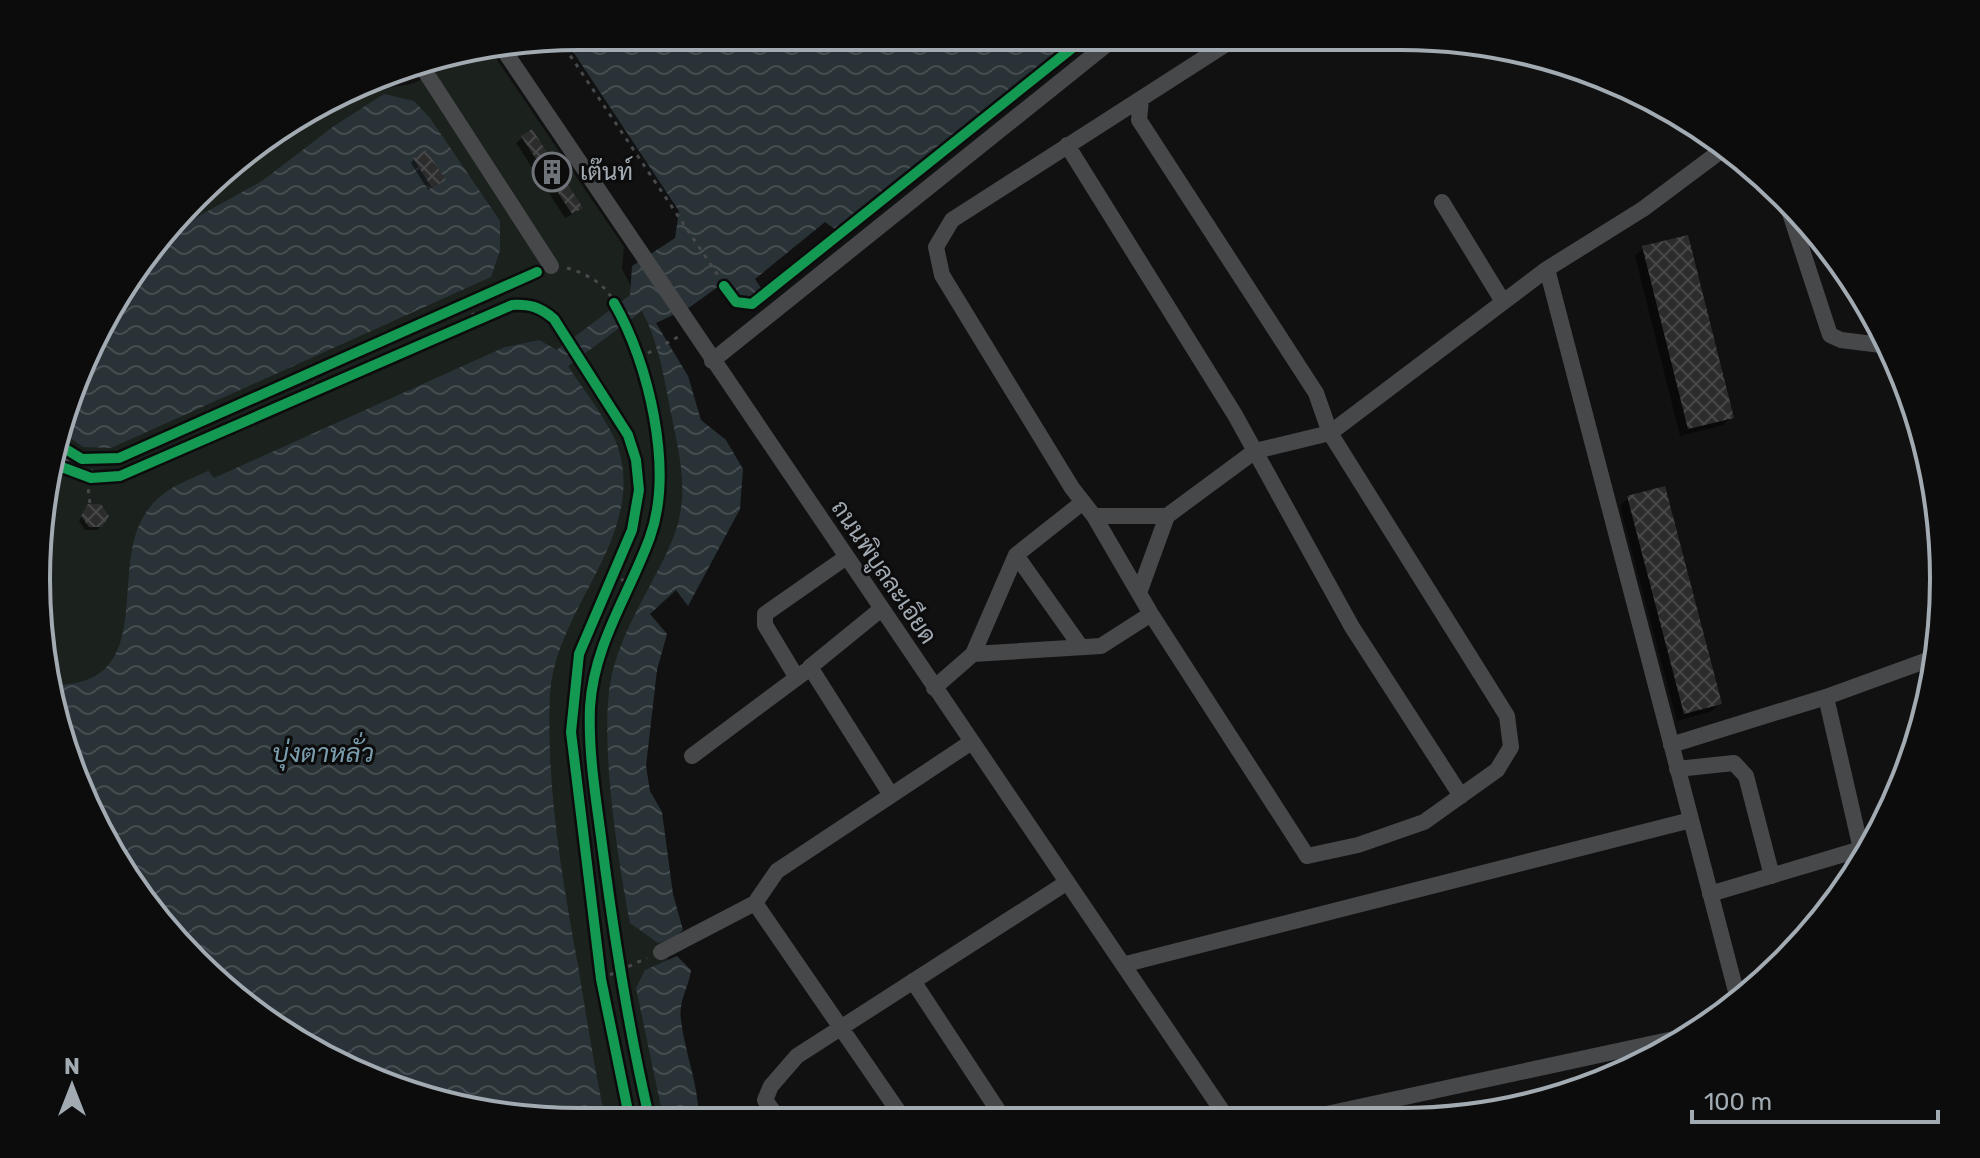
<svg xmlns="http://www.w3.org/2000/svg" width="1980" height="1158" viewBox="0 0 1980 1158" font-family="Rubik,Sarabun,sans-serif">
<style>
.green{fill:#1b211c}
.water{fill:url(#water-waves)}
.shadow{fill:#0007}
.building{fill:url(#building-cross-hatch)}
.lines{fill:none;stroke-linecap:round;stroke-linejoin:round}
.path{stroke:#47494c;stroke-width:3;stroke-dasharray:4 6;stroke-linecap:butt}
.minor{stroke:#46484a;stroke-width:16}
.cycleway-casing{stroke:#0c0c0d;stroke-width:15}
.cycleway{stroke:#139951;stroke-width:10}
.labels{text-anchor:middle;stroke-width:6;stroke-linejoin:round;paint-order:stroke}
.poi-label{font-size:24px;fill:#a2aab2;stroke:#0c0c0d;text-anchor:start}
.street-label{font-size:24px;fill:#a2aab2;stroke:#0c0c0d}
.water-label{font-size:26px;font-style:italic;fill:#7a9dad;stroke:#0c0c0d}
.rim{fill:none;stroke:#a2aab2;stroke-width:4}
</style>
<defs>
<pattern id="water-waves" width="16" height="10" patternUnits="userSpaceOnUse" patternTransform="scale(2)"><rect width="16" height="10" fill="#293236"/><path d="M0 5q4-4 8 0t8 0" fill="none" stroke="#454d51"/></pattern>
<pattern id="building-cross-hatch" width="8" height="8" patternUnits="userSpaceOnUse" patternTransform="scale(2)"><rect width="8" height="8" fill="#2c2c2d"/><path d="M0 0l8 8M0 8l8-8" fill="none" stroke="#474849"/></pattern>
</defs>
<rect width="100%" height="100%" fill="#111112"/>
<path class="green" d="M491,51l133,196 -2,22 37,71 30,115 -2,49 -66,169 48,291 3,157h-129l-139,-28 -126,-62 -130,-121 -83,-156 -29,-175 19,-141 73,-161 75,-80 158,-106c13,-3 46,-4 55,-9 30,-14 39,-26 75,-31z"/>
<path class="water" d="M579,36l499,1 -242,193 -11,-8 -70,57 6,9 -11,10 -12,-2 -12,-15 -36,26 -34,16 32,53 13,44 25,20 17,29 -3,40 -52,97 -12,-16 -26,24 17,20 -10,36 -11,96 4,25 12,21 11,82 10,36 -9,8 -16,5 -28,-20c-12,-62 -32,-188 -18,-249 12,-49 40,-87 60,-133 21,-50 5,-93 -4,-143 -6,-32 -11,-58 -26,-87l-74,55c15,24 46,61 52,88 22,87 -65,156 -70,240 -4,89 11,178 27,266 9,53 17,108 29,161h-63l-139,-28 -126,-62 -130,-121 -83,-156 -12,-69c108,1 53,-118 94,-174 15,-22 37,-29 61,-40l6,7 291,-131 34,-7 18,10 73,-55 2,-29 43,-28 4,-27 -115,-173z
M384,94l30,7 16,17 70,103v29l-9,27 -380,171 -28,-1 -24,-17 69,-153 42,-45 92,-51 72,-55z
M677,956l14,14c-2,17 -13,31 -10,50 4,34 18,65 18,101h-35l-28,-133 9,-18z"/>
<path class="shadow" d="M522,138l59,69 -6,6 -10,5 -49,-75z
M414,159l26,24 -12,7 -17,-27z
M1643,248l88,169 -8,8 -43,11 -45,-180z
M1628,498l92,205 -8,8 -35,10 -57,-215z
M88,506l13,20 -4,4h-12l-6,-9z"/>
<path class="building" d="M532,129l51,79 -11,6 -51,-78z
M426,150l20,30 -14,8 -19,-30z
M1688,235l46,183 -46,11 -46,-183z
M1665,486l57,218 -38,10 -57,-218z
M88,504h13l8,12 -7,11h-13l-8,-11z"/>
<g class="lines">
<path class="path" d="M559,39l177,263 16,2 334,-267
M567,268c14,4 27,10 37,20 40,44 67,175 52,231 -21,79 -68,123 -66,212 1,43 8,85 14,127 11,89 25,176 46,263
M468,304l8,16
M639,358l39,-21
M309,374l8,16
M54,442l28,17 37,-1 418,-186
M90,503l-2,-9 6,-33
M47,517l3,-34 21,-28
M612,575l17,8
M601,979l46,-21"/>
<path class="minor" d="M503,49l726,1072
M419,62l132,204
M1141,100l-2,20 177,273 14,40 177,283 4,31 -14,23 -73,52 -66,23 -51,11 -156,-242 -57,-98 -22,-28 -130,-213 -6,-28 16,-27 285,-183
M1067,145l168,270 117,212 109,169
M1726,147l-83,62 -96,60 191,730
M1784,195l46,140 11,5 48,6
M1442,202l60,98
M712,361l404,-324
M1094,516h73l88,-65 75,-18 217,-164
M1016,555l65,92
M1139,593l28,-77
M880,610l-70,57 81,128
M973,654l128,-8 50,-32
M797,678l-32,-53v-11l80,-56
M934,688l39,-34 43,-99 67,-53
M1671,745l155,-48 110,-40
M692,756l114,-85
M1677,769l57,-6 12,13 26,100
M1710,894l151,-45 -35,-152
M755,903l150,218
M661,952l94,-49 22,-32 193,-128
M1126,964l565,-144
M913,981l92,140
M780,1121l-15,-21 6,-14 26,-30 269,-173
M1294,1121l398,-86"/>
<defs>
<path id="cycleway" d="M724,286l12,16 16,2 334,-267
M614,303c35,60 60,167 36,234 -21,58 -56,106 -60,170 -2,49 7,97 13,145 12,91 26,180 47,269
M54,442l28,17 37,-1 418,-186
M51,463l40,15 29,-2 392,-171c18,-1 28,2 42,14l74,116 8,25 3,30 -7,40 -53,124 -8,78 30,247 29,142"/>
</defs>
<use href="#cycleway" class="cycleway-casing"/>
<use href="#cycleway" class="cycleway"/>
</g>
<defs>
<symbol id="building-ring" viewBox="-11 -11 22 22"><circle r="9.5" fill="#0c0c0d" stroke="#6f747a" stroke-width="1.5"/><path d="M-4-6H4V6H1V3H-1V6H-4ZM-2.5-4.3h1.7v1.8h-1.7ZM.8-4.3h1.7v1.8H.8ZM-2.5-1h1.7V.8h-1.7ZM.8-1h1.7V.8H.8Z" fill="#6f747a"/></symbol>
</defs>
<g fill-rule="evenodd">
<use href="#building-ring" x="530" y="150" width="44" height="44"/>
</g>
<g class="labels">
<g class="poi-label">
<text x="580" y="180">เต๊นท์</text>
</g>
<g class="street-label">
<text transform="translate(884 572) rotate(56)" y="8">ถนนพิบูลละเอียด</text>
</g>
<g class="water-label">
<text x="323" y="762">บุ่งตาหลั่ว</text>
</g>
</g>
<path d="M0 0H1980V1158H0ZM579 50H1401A529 529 0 0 1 1930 579V579A529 529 0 0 1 1401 1108H579A529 529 0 0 1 50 579V579A529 529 0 0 1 579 50Z" fill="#0c0c0d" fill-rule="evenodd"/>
<path class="rim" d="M579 50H1401A529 529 0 0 1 1930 579V579A529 529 0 0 1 1401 1108H579A529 529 0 0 1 50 579V579A529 529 0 0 1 579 50Z"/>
<g transform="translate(72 1086)" stroke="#0c0c0d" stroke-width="6" paint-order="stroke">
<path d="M0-6L14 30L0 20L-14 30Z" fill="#a2aab2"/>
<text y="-12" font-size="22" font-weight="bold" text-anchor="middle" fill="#a2aab2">N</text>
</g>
<path d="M1692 1110v12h246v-12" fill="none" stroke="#a2aab2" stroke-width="4"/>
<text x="1704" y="1110" font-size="24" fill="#a2aab2" stroke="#0c0c0d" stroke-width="6" paint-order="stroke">100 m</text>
</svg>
